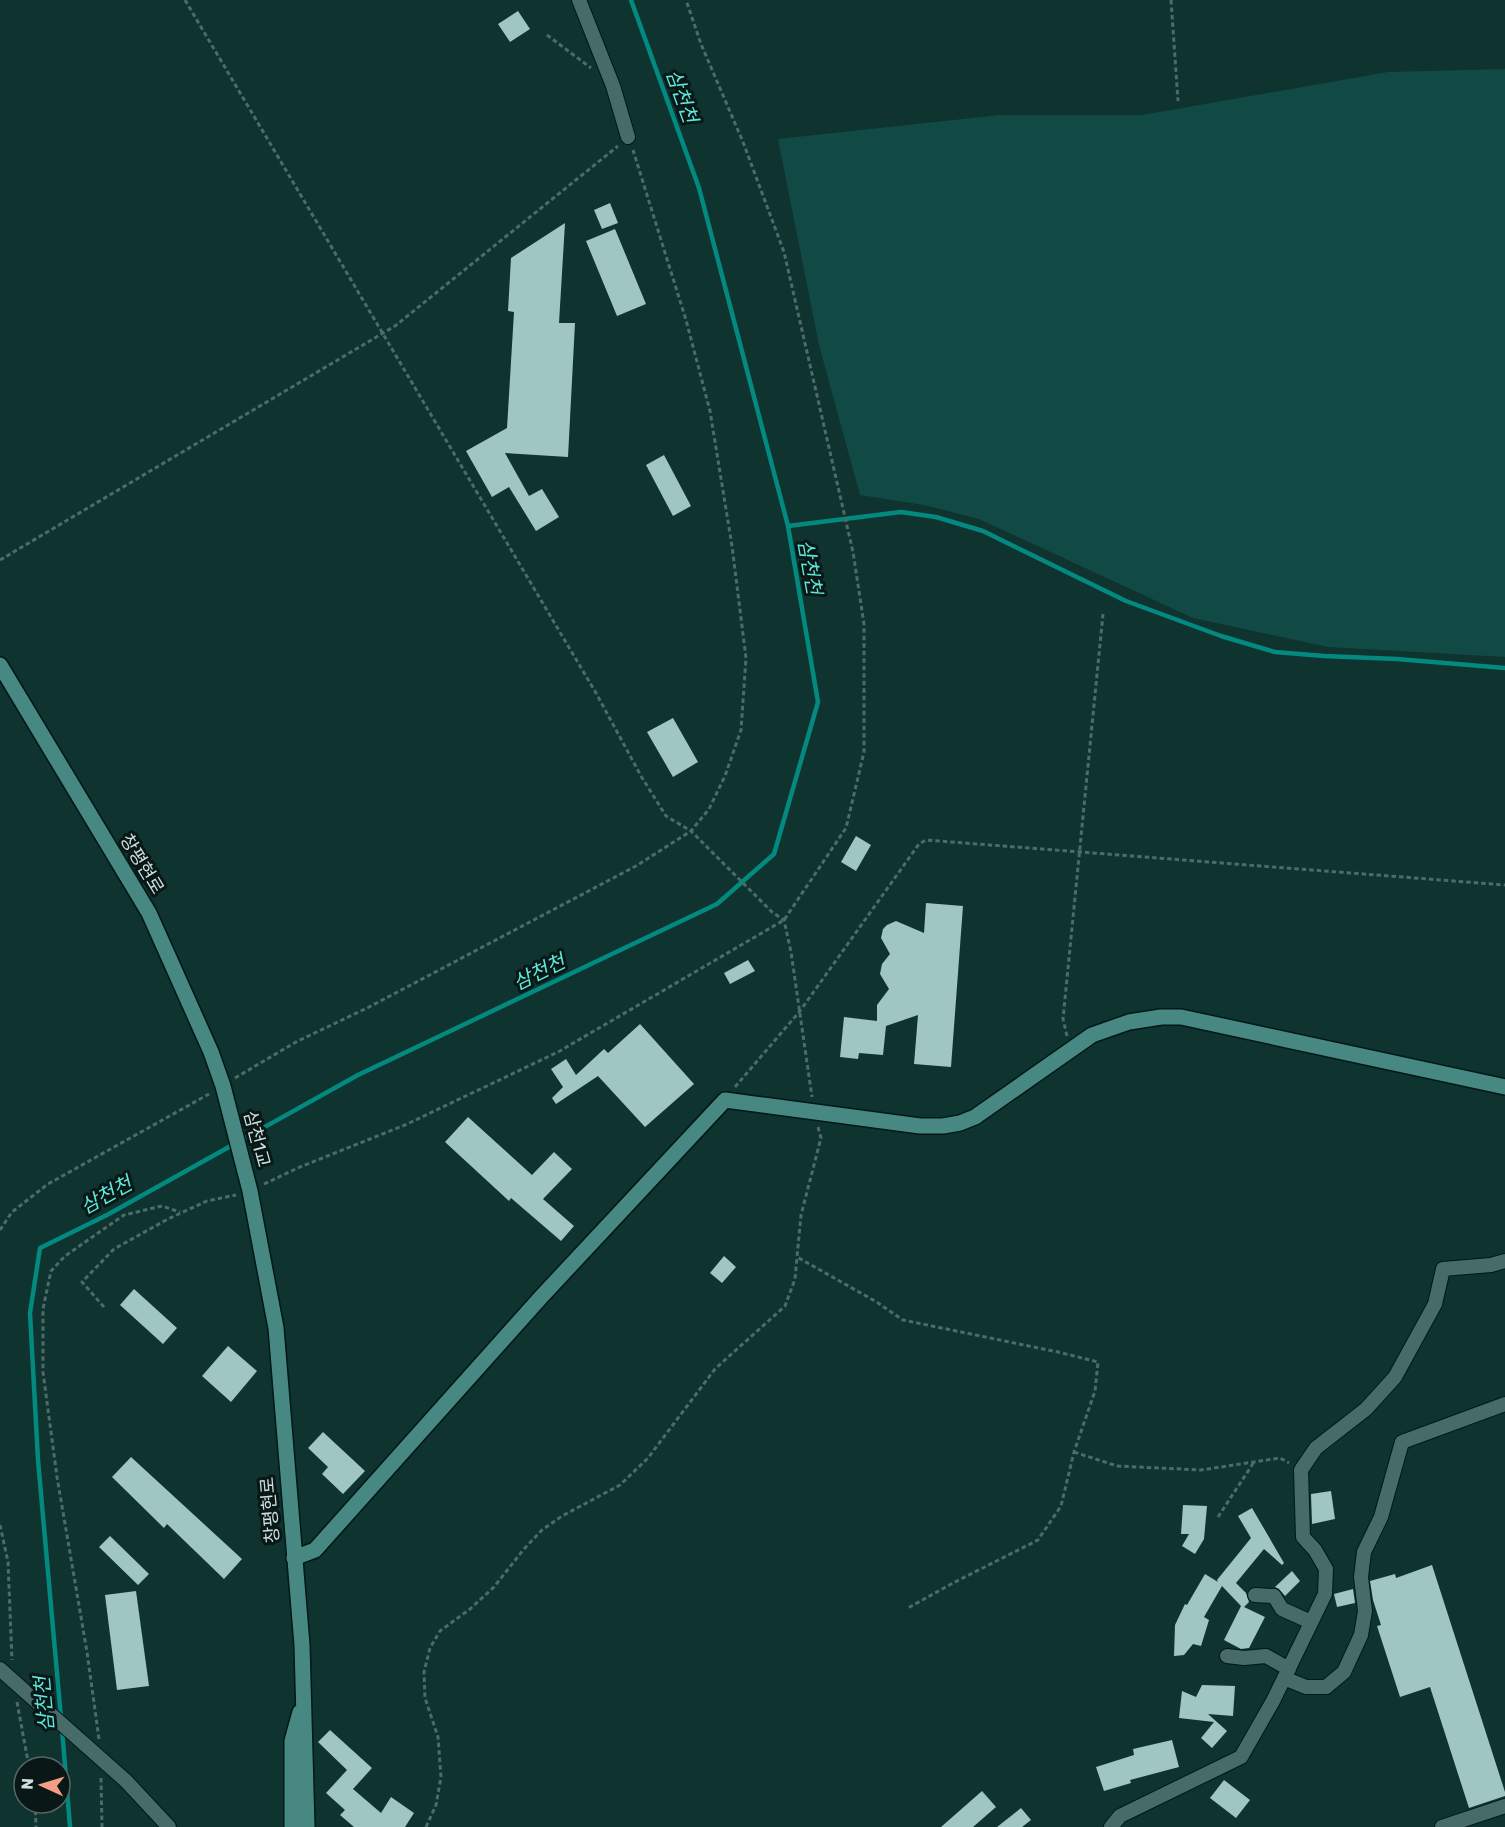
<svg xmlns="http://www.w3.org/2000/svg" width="1505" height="1827" viewBox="0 0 1505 1827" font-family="Rubik,'Noto Sans KR',sans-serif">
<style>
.green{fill:#114a45}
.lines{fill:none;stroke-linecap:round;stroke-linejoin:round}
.stream{stroke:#038980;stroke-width:4.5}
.building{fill:#a0c6c1}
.street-casing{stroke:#011917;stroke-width:16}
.secondary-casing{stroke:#011917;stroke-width:18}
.path{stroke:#4d6b68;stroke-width:3;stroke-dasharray:4.5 3;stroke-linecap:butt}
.street{stroke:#476b67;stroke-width:14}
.secondary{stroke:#488882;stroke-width:15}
.street-bridge-casing{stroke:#011917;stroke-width:16;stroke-linecap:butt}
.street-bridge{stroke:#476b67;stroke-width:14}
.labels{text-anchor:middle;stroke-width:6;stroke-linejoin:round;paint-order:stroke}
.street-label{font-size:18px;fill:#cde0dd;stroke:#091716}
.water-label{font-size:20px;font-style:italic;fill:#5deadd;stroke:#091716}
</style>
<rect width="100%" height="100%" fill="#0f332f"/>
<path class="green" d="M1505,69v588l-177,-10 -135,-29 -214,-99 -55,-14 -64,-10 -41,-150 -41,-206 222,-24h142l246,-43z"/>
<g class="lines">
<path class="stream" d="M788,526l113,-14 35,5 47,14 143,70 95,35 54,16 49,4 73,3 108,9
M61,1718l-23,-258 -8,-147 10,-65 67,-33 251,-140 359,-171 57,-50 44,-152 -30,-176 -89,-338 -68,-188
M62,1729l8,98"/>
</g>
<path class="building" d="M518,11l12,18 -20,13 -12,-18z
M610,203l8,20 -16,6 -8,-19z
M565,223l-6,100h16l-7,134 -63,-4 24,43 13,-7 17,28 -23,14 -27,-44 -17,10 -26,-46 41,-23 7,-116 -6,-1 3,-53z
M615,229l31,75 -29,12 -31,-75z
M664,455l27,51 -18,10 -27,-51z
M673,718l25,44 -25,15 -26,-45z
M856,836l15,9 -15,26 -15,-9z
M926,903l37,3 -12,161 -37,-3 4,-49 -32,11 -3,29 -24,-2 -1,6 -18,-2 4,-40 33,4v-16l12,-16 -9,-15 2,-10 8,-10 -9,-16 2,-9 4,-4 9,-4 28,12z
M748,960l7,11 -25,13 -6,-11z
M640,1024l54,60 -49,43 -47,-51 -42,28 -4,-6 11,-11 -12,-18 15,-10 10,16 28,-26 4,4z
M468,1117l64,58 22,-23 18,17 -29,30 31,27 -13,15 -50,-43 -2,3 -64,-59z
M724,1256l12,11 -14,16 -12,-10z
M134,1289l43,39 -14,16 -43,-39z
M228,1346l29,25 -26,31 -29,-26z
M323,1432l42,39 -22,23 -21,-20 6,-7 -20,-19z
M131,1457l111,102 -18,20 -57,-55 -3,4 -52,-51z
M1331,1491l4,28 -23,5 -1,-30z
M1183,1505l24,1 -3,33 -9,15 -13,-8 7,-12h-8z
M1252,1508l32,55 -2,2 -18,-16 -28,34 10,10 3,9 -5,5 21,10 -16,31 -8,1 -17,-9 17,-34 -19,-20 -18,31 5,3 -8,26 -8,-2 -9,11 -10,1 1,-31 10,-21 2,1 18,-31 13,8 -1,-2 34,-42 -13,-22z
M110,1536l39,38 -11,11 -39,-38z
M1432,1565l73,227v4l-36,12 -39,-121 -30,10 -23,-71 4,-1 -8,-25 -3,-19 25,-7 1,4z
M1292,1571l8,10 -15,15 -6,-7 -4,-2z
M1353,1589l2,14 -18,4 -3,-13z
M136,1591l13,95 -32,4 -12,-95z
M1202,1685l33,1 -2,30 -25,-2 19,17 -15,17 -11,-10 13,-16 -35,-4 3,-27 14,6z
M330,1730l42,38 -19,21 28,24 10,-16 23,16 -9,14h-51l-14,-12 5,-5 -19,-17 21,-23 -29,-28z
M1172,1740l7,27 -49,13 1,3 -27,8 -8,-24 38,-12 -1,-6z
M1224,1780l26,20 -14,18 -26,-20z
M982,1791l14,16 -23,20h-32z
M1021,1808l10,12 -9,7h-25z"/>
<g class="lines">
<defs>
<path id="street" d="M579,0l34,86 15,51
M1255,1595l19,1 8,13 29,13
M1227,1656l17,2 22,-2 23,13
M0,1669l19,17
M1284,1678l22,9h20l18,-15 17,-37 4,-24 -4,-34 3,-25 17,-35 21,-75 103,-38
M126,1781l43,46
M1111,1827l9,-11 121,-59 32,-56 52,-107 1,-25 -11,-19 -12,-13 -2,-67 15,-22 50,-39 29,-32 40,-73 8,-35 48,-4 14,-4
M1442,1827l63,-21"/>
<path id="secondary" d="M0,665l149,248 62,139 12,34 27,105 26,137 26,317 5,182
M294,1558l21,-8 227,-254 183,-196 195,26h23l17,-3 15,-6 117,-82 37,-13 32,-5h20l324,70
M292,1827v-86l8,-29"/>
</defs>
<use href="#street" class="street-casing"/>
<use href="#secondary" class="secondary-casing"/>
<path class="path" d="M185,0l411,693 45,83 25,40 25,15 81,81 12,8 7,32 21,145
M1171,0l7,101
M547,35l44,33
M0,560l395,-234 223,-180
M1067,1036l-4,-17 40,-405
M235,1078l61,-36 73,-35 267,-141 55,-35 18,-22 16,-33 16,-46 5,-72 -14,-112 -22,-135 -24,-91 -53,-170
M735,1087l65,-76 119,-167 7,-4 579,45
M818,1127l3,11 -20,77 -4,42 78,44 28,19 155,32 40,10 -3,29 -21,61 -13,54 -23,34 -85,43 -45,25
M264,1184l36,-17 105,-42 153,-73 226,-132 62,-92 18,-76v-128l-11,-72 -69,-300 -41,-110 -42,-98 -15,-44
M0,1230l12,-18 36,-28 161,-90
M104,1307l-22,-25 32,-33 54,-30 39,-18 29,-6
M1074,1452l43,14 84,4 79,-12 9,5
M1218,1517l36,-55
M0,1525l8,37 4,98
M17,1702l12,65
M99,1739l-12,-87 -30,-175 -14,-105v-63l8,-38 14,-15 59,-41 38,-9 18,6
M101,1778l1,49
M35,1803l1,24
M426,1827l10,-22 5,-28 -3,-40 -13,-39 -1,-26 6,-24 10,-17 30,-22 24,-22 30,-38 18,-19 20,-14 58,-31 28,-27 67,-89 70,-63 10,-27 2,-22"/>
<use href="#street" class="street"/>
<use href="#secondary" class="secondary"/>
<defs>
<path id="street-bridge" d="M19,1686l107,95"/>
</defs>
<use href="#street-bridge" class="street-bridge-casing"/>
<use href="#street-bridge" class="street-bridge"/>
</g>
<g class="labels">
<g class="street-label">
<text transform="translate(142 864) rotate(59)" y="6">창평현로</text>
<text transform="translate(257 1139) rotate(75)" y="6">삼천1교</text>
<text transform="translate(270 1510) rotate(-95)" y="6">창평현로</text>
</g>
<g class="water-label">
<text transform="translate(682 96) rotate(70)" y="7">삼천천</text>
<text transform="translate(810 567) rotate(80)" y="7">삼천천</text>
<text transform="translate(539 972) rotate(-26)" y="7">삼천천</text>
<text transform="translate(106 1195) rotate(-29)" y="7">삼천천</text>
<text transform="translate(44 1704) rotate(-95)" y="7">삼천천</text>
</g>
</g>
<g transform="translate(42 1785) rotate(274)"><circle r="28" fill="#091716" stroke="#576766" stroke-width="1.5"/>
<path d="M0-4.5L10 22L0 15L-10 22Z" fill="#f49e86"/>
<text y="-9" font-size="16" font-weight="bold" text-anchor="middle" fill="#cde0dd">N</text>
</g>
</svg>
